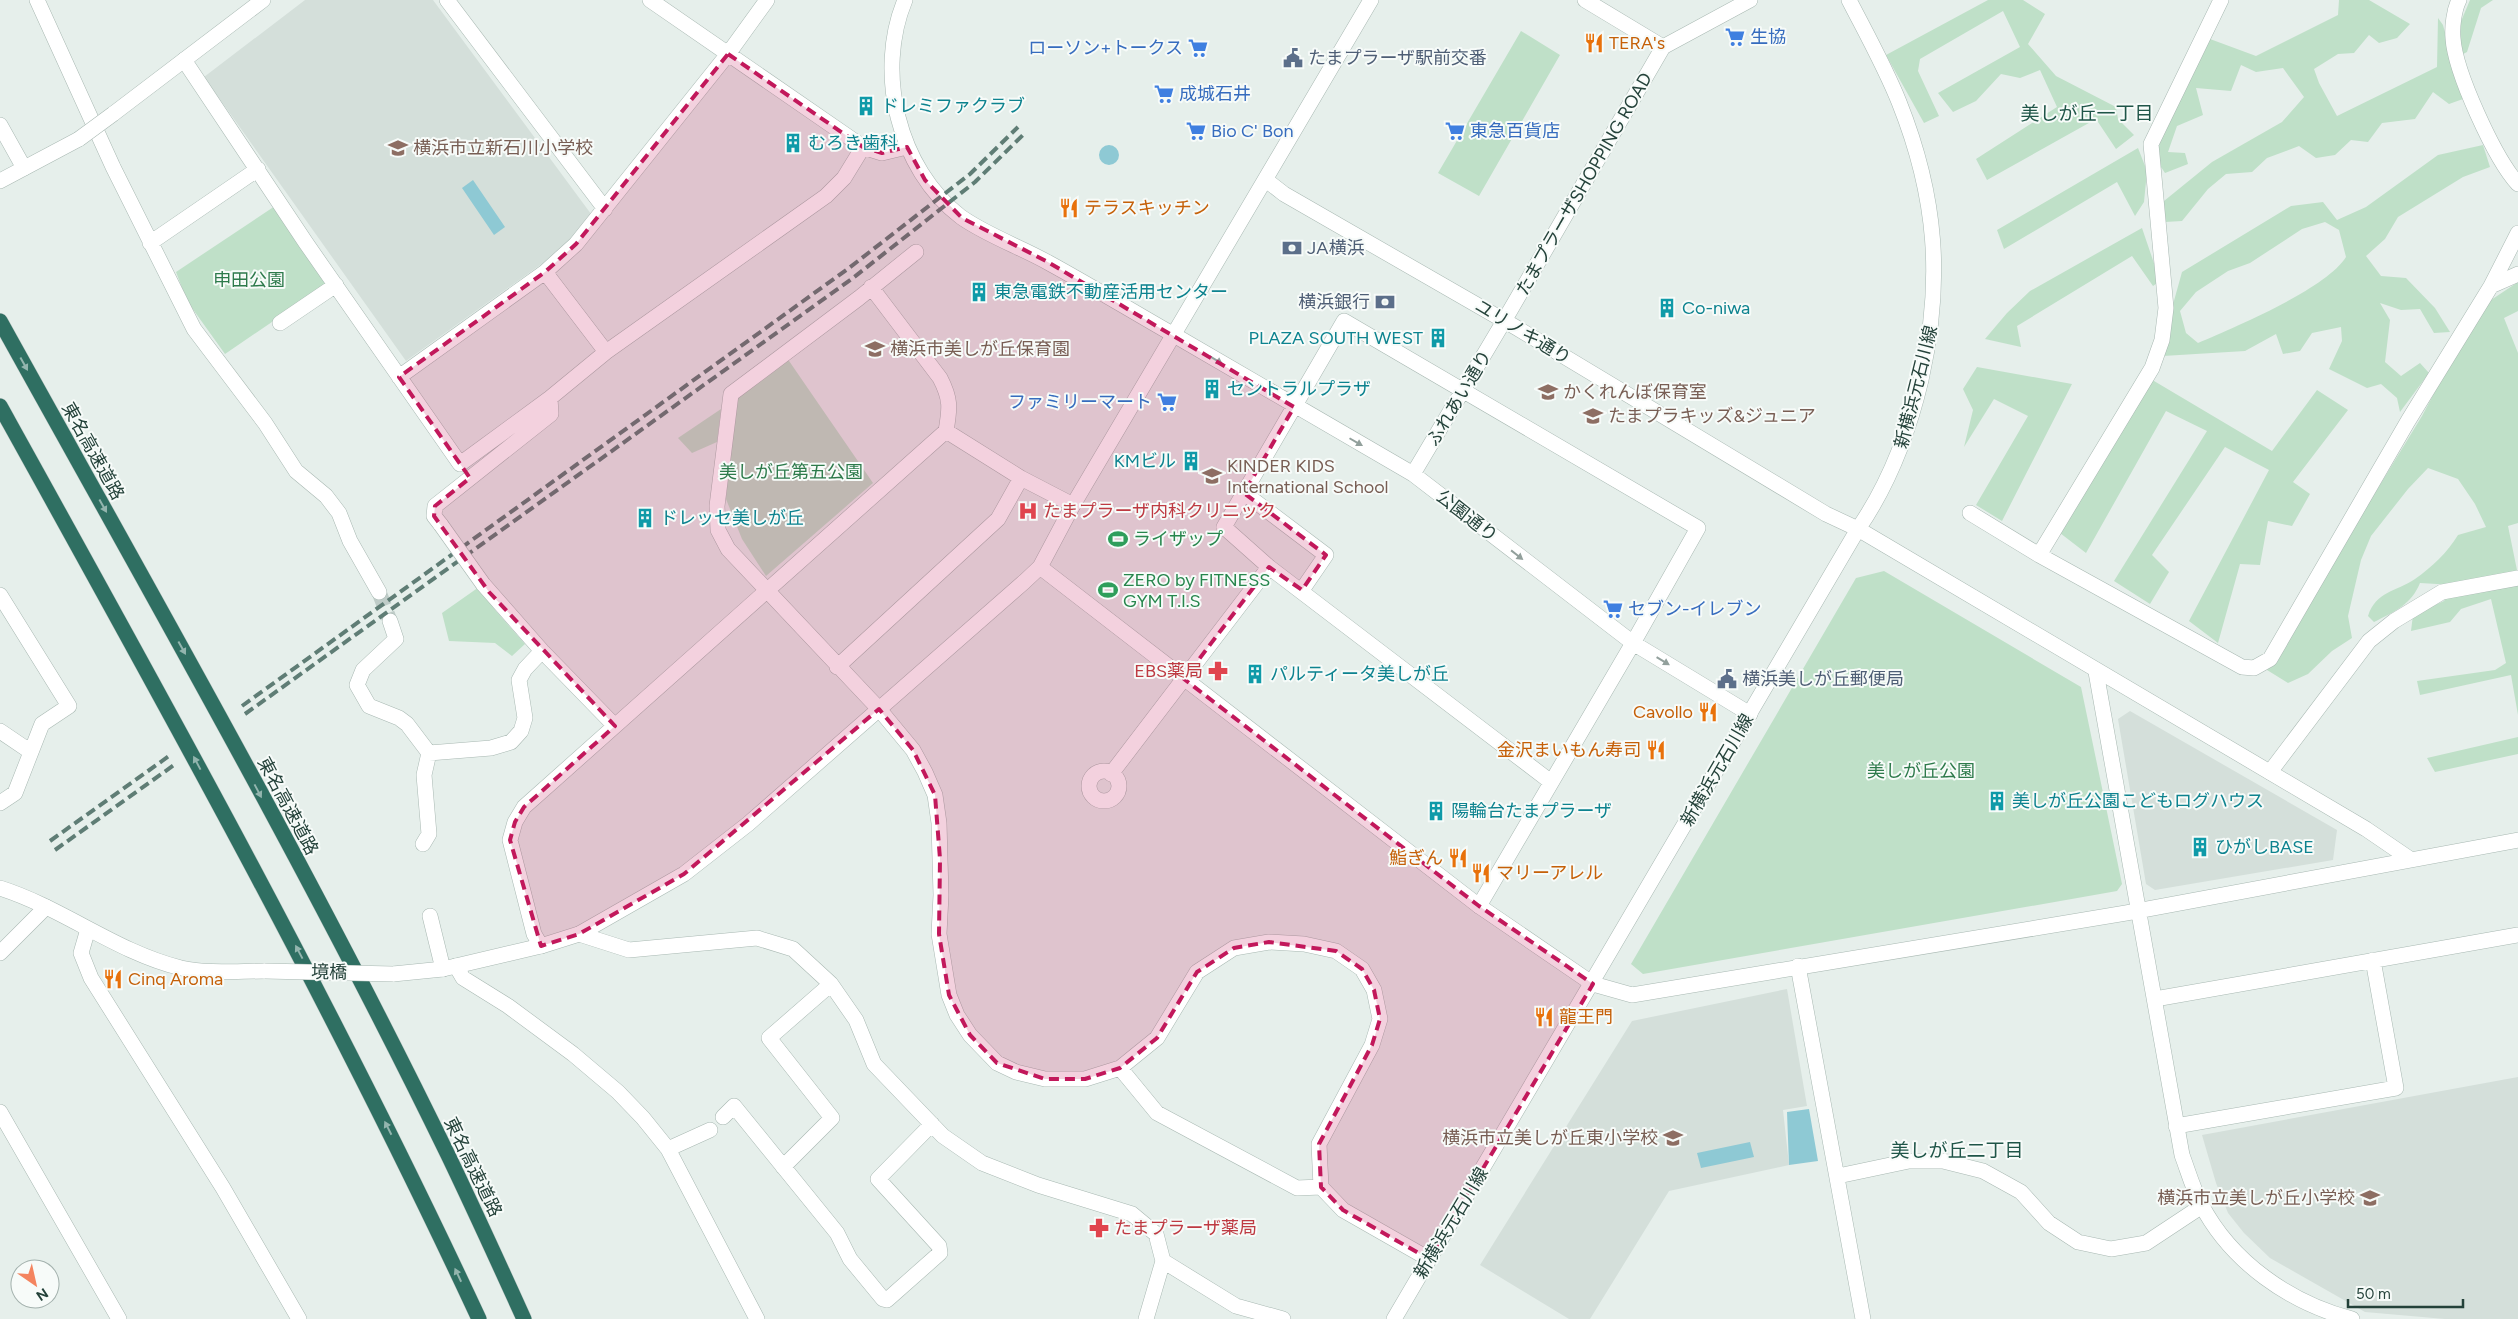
<svg xmlns="http://www.w3.org/2000/svg" width="2518" height="1319" viewBox="0 0 2518 1319" font-family="Figtree,'Noto Sans JP',sans-serif">
<style>
.built{fill:#d4dfda}
.green{fill:#bfe0c8;fill-rule:evenodd}
.water{fill:#8ec9d4}
.lines{fill:none;stroke-linecap:round;stroke-linejoin:round}
.minor-tunnel{stroke:#bfccc8;stroke-width:15;stroke-dasharray:15 8;stroke-linecap:butt}
.minor-casing{stroke:#a8b8b2;stroke-width:16}
.tertiary-casing{stroke:#a8b8b2;stroke-width:16}
.motorway-casing{stroke:#c2cac8;stroke-width:16}
.minor{stroke:#fff;stroke-width:15}
.tertiary{stroke:#fff;stroke-width:15}
.motorway{stroke:#2f6f62;stroke-width:15}
.rail{stroke:#5f7d75;stroke-width:4;stroke-dasharray:10 5;stroke-linecap:butt}
.minor-bridge-casing{stroke:#a8b8b2;stroke-width:16;stroke-linecap:butt}
.tertiary-bridge-casing{stroke:#a8b8b2;stroke-width:16;stroke-linecap:butt}
.minor-bridge{stroke:#fff;stroke-width:15}
.tertiary-bridge{stroke:#fff;stroke-width:15}
.oneway{fill:#92a09c}
.oneway2{fill:#93b5ae}
.marked{fill:#c2185b;fill-opacity:0.2;stroke:#c2185b;stroke-width:4;stroke-dasharray:10 6;stroke-linejoin:round}
.labels{text-anchor:middle;stroke-width:4;stroke-linejoin:round;paint-order:stroke}
.shop-label{font-size:18px;fill:#366cbe;stroke:#f7fbf9;text-anchor:start}
.food-label{font-size:18px;fill:#c56008;stroke:#f7fbf9;text-anchor:start}
.service-label{font-size:18px;fill:#4e5e75;stroke:#f7fbf9;text-anchor:start}
.culture-label{font-size:18px;fill:#0d838f;stroke:#f7fbf9;text-anchor:start}
.education-label{font-size:18px;fill:#785e54;stroke:#f7fbf9;text-anchor:start}
.street-label{font-size:18px;fill:#24423a;stroke:#f7fbf9}
.park-label{font-size:18px;fill:#2d7a4b;stroke:#f7fbf9}
.health-label{font-size:18px;fill:#be3a42;stroke:#f7fbf9;text-anchor:start}
.leisure-label{font-size:18px;fill:#27864d;stroke:#f7fbf9;text-anchor:start}
.neighbourhood-label{font-size:19px;fill:#1f5548;stroke:#f7fbf9}
</style>
<rect width="100%" height="100%" fill="#e6efeb"/>
<path class="built" d="M305,0h128l161,218 -30,30 -158,113 -202,-284z
M2130,711l207,119 -4,30 -178,30 -9,-6 -28,-165z
M1787,989l20,117 -24,4 6,55 -120,26 -79,128h-21l-89,-54 152,-244z
M2518,1077v242h-73l-80,-7 -95,-54 -26,-25 -16,-20 -12,-30 -14,-48z"/>
<path class="green" d="M1988,0h35l22,14 -17,30 28,32 60,31 2,12 16,16 -18,14 -20,-30 -109,61 -11,-21 81,-52 -17,-37 -20,8 -19,-4 -25,27 -23,11 -15,-19 82,-46 -17,-36 -83,48 -2,12 21,45 -15,7 -38,-68z
M2339,0h30l41,24 -13,14 -18,5 -10,-8 -15,18 -16,1 -24,15 5,14 18,33 100,-49 1,-49 5,7 20,74 -14,5 -16,-12 -18,27 -33,4 -14,19 -17,-2 -16,15 -19,3 -17,-12 -32,12 -15,14 -26,2 -18,15 -26,32 -17,1 -1,-21 48,-39 70,-40 22,-25 -21,-29 -27,4 -15,-7 -10,26 -35,-3 7,27 -26,11 -9,26 17,1 3,11 -23,9 -8,-12 5,-34 48,-88 46,17 82,-41z
M2470,0h23l-12,8 -14,44 -6,3 -2,-29z
M1521,31l39,24 -81,141 -41,-23z
M2483,145l7,22 -27,10 -65,40 -13,22 -19,17 15,20 25,2 29,30 15,24 -16,1 -14,-24 -19,1 -21,-7 10,17 -5,42 16,14 19,-13 9,10 -29,39 -3,-14 -16,-14 -14,4 -38,-19 13,-28 -1,-14 -29,6 -12,18 -17,3 -7,-20 -31,17 -82,5 9,-48 10,-36 109,-66 32,-4 14,18 29,-13 72,-52zM2325,222l14,8 7,27c-20,32 -111,70 -148,86l-12,-10 -6,-22 16,-19 32,-21 22,-8 52,-34z
M2138,148l9,23 -3,31 -9,14 -18,-34 -113,67 -7,-19z
M275,206l57,75 -107,73 -38,-53 -11,-29z
M2142,228l18,53 -7,5 -21,-30 -115,70 4,21 -36,-8 22,-26 23,-22z
M2518,282v29l-14,7 14,35v170l-10,3 10,49v140l-7,-40 -91,20 -3,-14 78,-11 11,-7 -15,-64 -30,10 -11,13 -39,9 2,-16 31,-14 10,-16 -34,-2c-9,22 -26,29 -46,39l-6,-6c8,-25 28,-24 47,-37 17,-12 32,-26 43,-44l28,-8 -11,-23 -17,-25 -30,-11 -20,21 -37,47 -10,24 -13,56 4,22 -20,13 -24,23 -20,9 -21,-13 155,-254 40,-75 26,-39z
M787,358l86,125 -107,93 -24,-37 -16,-40 8,-92 5,-12z
M1977,367l95,17 -70,137 -26,-16 52,-89 -34,-17 -30,48 9,-37 -10,-21z
M2149,378l123,73 45,-61 31,20 -55,72 17,12 -18,32 -24,-5 -8,44 -20,-1 -22,79 -29,-22 80,-151 -44,-23 -73,108 17,17 -19,32 -36,-23 93,-150 -41,-20 -80,142 -26,-20z
M721,409l-4,33 -25,11 -14,-15z
M1884,571l197,116 41,197 -5,7 -474,83 -12,-10 225,-386z
M479,587l17,24 29,33 -13,12 -17,-13 -46,-2 -7,-28z
M2518,737v17l-83,18 -8,-14z"/>
<path class="water" d="M1099 155a10 10 0 1 1 20 0a10 10 0 1 1-20 0Z
M473,180l32,47 -11,8 -32,-47z
M1809,1109l9,52 -29,4 -2,-53z
M1750,1142l4,15 -53,11 -4,-15z"/>
<g class="lines">
<path class="minor-tunnel" d="M379,592l11,29"/>
<defs>
<path id="minor" d="M37,0l76,167 81,162 71,94 31,48 30,25 13,17 11,28 29,51
M447,0l158,209
M650,0l213,147 19,6 25,-6
M2459,0c-5,10 -7,27 -6,38 2,34 42,121 65,146
M184,60l122,183 154,221 90,-66 56,-46 220,-156 18,-18 19,-31
M0,125l24,43
M150,243l108,-74
M916,252l-57,46 -128,96 -14,112 1,24 10,19 151,160 34,41 12,22 10,23 4,28 2,72 -2,39 10,61 8,20 13,20 27,28 19,9 29,7h40l35,-11 37,-30 40,-66 37,-24 35,-6 35,2 32,7 26,18 12,21 6,29 -8,26 -53,99 2,43 22,23 86,49
M545,272l61,80
M2491,286l27,-12
M280,323l56,-38
M1174,335l239,139 220,169 117,71
M399,377l146,-105 31,-28 152,-190 39,-54
M946,431l75,47 52,27
M1413,474l91,-153
M1244,493l82,62 -24,35
M1970,513l69,42 203,112 12,1 16,-9 138,-238 83,-135 27,-53
M441,525l-7,-9 1,-10 116,-92 -1,-16
M2039,555l113,-187 10,-28 4,-32 -15,-164 70,-144
M1269,567l-45,-40 120,-206 354,207 -65,115 -154,263
M483,584l59,67 73,75
M0,595l69,111 -27,18 -27,69 -15,10
M390,621l6,18 -33,31 -6,15 12,21 30,12 8,6 22,29 -5,22 5,59 -6,10
M837,667l161,-148 23,-41
M0,731l31,21
M429,753l62,-5 20,-6 10,-11 4,-13 -6,-38 6,-11 17,-18
M1089 786a15 15 0 1 1 30 0a15 15 0 1 1-30 0Z
M2270,772l99,-131 25,-20 48,-29 76,-14
M1111,774l158,-207 282,215
M430,916l13,53
M579,934l50,16 128,-12 36,11 38,35 25,36 18,44 69,72 39,27 56,22 94,29 24,20 7,27 73,45 47,13
M541,946l-7,-12 -24,-94 5,-18 9,-15 422,-376c4,-23 5,-32 -6,-53l-69,-91
M0,953l46,-46
M456,966l7,12 45,28 65,48 45,38 25,26 25,31 89,170
M1798,966l65,353
M2155,999l363,-64
M1120,1068l37,45 140,75 24,-1
M0,1112l119,207
M723,1117l11,-11 103,127 13,26 33,40 4,1 53,-47 -1,-7 -61,-67 54,-55
M2176,1126l220,-38 -23,-128
M668,1149l42,-19
M783,1167l49,-49 -63,-80 62,-54
M1838,1176l71,-15h34l40,10 38,21 28,31 29,19 33,7 35,-6 56,-37
M1146,1319l17,-58"/>
<path id="tertiary" d="M905,0c-30,72 -7,169 56,217 27,19 60,30 88,46 42,23 83,48 125,72
M1585,0l78,47
M113,114l150,-114
M1266,180l18,14 233,134 309,186 32,15 508,300 44,30
M0,181l79,-42
M1504,321l159,-274 87,-47
M1040,567l439,339 114,78 39,11 494,-82 392,-73
M2096,672l86,483c6,16 11,34 19,49 30,58 89,99 151,115
M0,888c63,20 116,64 181,80 27,6 56,3 84,3
M88,929l-7,24 10,25 132,210 76,131
M393,974l50,-5 98,-23 38,-12 105,-60 64,-50 276,-242 16,-15 33,-62 298,-505
M1394,1319l464,-790c31,-45 50,-94 63,-149 22,-99 16,-183 -22,-278 -14,-35 -33,-69 -50,-102"/>
<path id="motorway" d="M0,321c153,276 310,550 448,834 26,54 51,109 76,164
M0,406c167,301 334,601 479,913"/>
</defs>
<use href="#minor" class="minor-casing"/>
<use href="#tertiary" class="tertiary-casing"/>
<use href="#motorway" class="motorway-casing"/>
<use href="#minor" class="minor"/>
<use href="#tertiary" class="tertiary"/>
<use href="#motorway" class="motorway"/>
<path class="rail" d="M242,706l607,-438 121,-94 48,-47
M245,714l608,-436 122,-96 50,-49
M50,841l119,-85
M55,850l119,-85"/>
<defs>
<path id="minor-bridge" d="M441,525l42,59"/>
<path id="tertiary-bridge" d="M79,139l34,-25
M265,971l128,3"/>
</defs>
<use href="#minor-bridge" class="minor-bridge-casing"/>
<use href="#tertiary-bridge" class="tertiary-bridge-casing"/>
<use href="#minor-bridge" class="minor-bridge"/>
<use href="#tertiary-bridge" class="tertiary-bridge"/>
</g>
<defs><path id="oneway-solid" d="M-6-.8H1V-3.2L6.5 0L1 3.2V.8H-6Z" transform="scale(1.25)"/></defs>
<g class="oneway">
<use href="#oneway-solid" transform="translate(1216 360) rotate(31)"/>
<use href="#oneway-solid" transform="translate(1356 442) rotate(30)"/>
<use href="#oneway-solid" transform="translate(1517 555) rotate(38)"/>
<use href="#oneway-solid" transform="translate(1663 661) rotate(31)"/>
</g>
<g class="oneway2">
<use href="#oneway-solid" transform="translate(24 364) rotate(61)"/>
<use href="#oneway-solid" transform="translate(103 506) rotate(61)"/>
<use href="#oneway-solid" transform="translate(182 648) rotate(61)"/>
<use href="#oneway-solid" transform="translate(197 763) rotate(-118)"/>
<use href="#oneway-solid" transform="translate(258 791) rotate(62)"/>
<use href="#oneway-solid" transform="translate(299 952) rotate(-118)"/>
<use href="#oneway-solid" transform="translate(388 1128) rotate(-117)"/>
<use href="#oneway-solid" transform="translate(458 1275) rotate(-115)"/>
</g>
<path class="marked" d="M728,54l135,93 19,6 25,-6 18,33 37,38 84,43 248,146 -50,86 82,62 -24,35 -33,-23 -85,112 295,227 114,78 -164,275 -86,-49 -22,-23 -2,-43 53,-99 8,-26 -6,-29 -12,-21 -26,-18 -67,-9 -35,6 -37,24 -40,66 -37,30 -35,11h-40l-48,-16 -27,-28 -21,-40 -10,-61 1,-75 -5,-64 -22,-45 -34,-41 -195,165 -105,60 -38,12 -31,-106 5,-18 9,-15 91,-81 -126,-134 -55,-76 1,-10 35,-28 -71,-101 146,-105 31,-28z"/>
<defs>
<symbol id="supermarket-bare" viewBox="-9 -9 18 18"><path d="M-6-5.5h2.5l.6 2H6L4.5 2H-2.5L-4.4-4H-6ZM-1.5 3.2a1.3 1.3 0 1 0 .1 0ZM3 3.2a1.3 1.3 0 1 0 .1 0Z" fill="#3f7fe0" stroke="#f7fbf9" stroke-width="2.5" paint-order="stroke"/></symbol>
<symbol id="restaurant-bare" viewBox="-9 -9 18 18"><path d="M-5-6h1v4h1v-4h1v4h1v-4h1v5L-1.5 .5V6h-2V.5L-5-1ZM5-6V6H3V1.5H1.5Q1.5-4 5-6Z" fill="#e8710a" stroke="#f7fbf9" stroke-width="2.5" paint-order="stroke"/></symbol>
<symbol id="civic-bare" viewBox="-9 -9 18 18"><path d="M-.6-6.5H3V-4.5H.6V-3L4-1V1h2V6H-6V1h2V-1L-.6-3ZM-1.2 2.5V6h2.4V2.5Z" fill="#5c6f8a" stroke="#f7fbf9" stroke-width="2.5" paint-order="stroke"/></symbol>
<symbol id="building-bare" viewBox="-9 -9 18 18"><path d="M-4-6H4V6H1V3H-1V6H-4ZM-2.5-4.3h1.7v1.8h-1.7ZM.8-4.3h1.7v1.8H.8ZM-2.5-1h1.7V.8h-1.7ZM.8-1h1.7V.8H.8Z" fill="#0f9aa8" stroke="#f7fbf9" stroke-width="2.5" paint-order="stroke"/></symbol>
<symbol id="school-bare" viewBox="-9 -9 18 18"><path d="M0-5L7-2L0 1L-7-2ZM-4 1L0 2.5L4 1V4Q0 6-4 4Z" fill="#8d6e63" stroke="#f7fbf9" stroke-width="2.5" paint-order="stroke"/></symbol>
<symbol id="bank-bare" viewBox="-9 -9 18 18"><path d="M-6-4H6V4H-6ZM0-2.3a2.3 2.3 0 1 0 0 4.6a2.3 2.3 0 1 0 0-4.6Z" fill="#5c6f8a" stroke="#f7fbf9" stroke-width="2.5" paint-order="stroke"/></symbol>
<symbol id="hospital-bare" viewBox="-9 -9 18 18"><path d="M-5-5h3v3.5h4V-5h3V5h-3V1.5h-4V5h-3Z" fill="#e0444e" stroke="#f7fbf9" stroke-width="2.5" paint-order="stroke"/></symbol>
<symbol id="stadium-bare" viewBox="-9 -9 18 18"><path d="M0-5a6.5 5 0 1 0 0 10a6.5 5 0 1 0 0-10ZM-3.5-1.8h7v3.6h-7Z" fill="#2e9e5b" stroke="#f7fbf9" stroke-width="2.5" paint-order="stroke"/></symbol>
<symbol id="pharmacy-bare" viewBox="-9 -9 18 18"><path d="M-2-6h4v4h4v4h-4v4h-4v-4h-4v-4h4Z" fill="#e0444e" stroke="#f7fbf9" stroke-width="2.5" paint-order="stroke"/></symbol>
</defs>
<g fill-rule="evenodd">
<use href="#supermarket-bare" x="1721" y="23" width="28" height="28"/>
<use href="#restaurant-bare" x="1580" y="29" width="28" height="28"/>
<use href="#supermarket-bare" x="1184" y="34" width="28" height="28"/>
<use href="#civic-bare" x="1279" y="44" width="28" height="28"/>
<use href="#supermarket-bare" x="1150" y="80" width="28" height="28"/>
<use href="#building-bare" x="852" y="92" width="28" height="28"/>
<use href="#supermarket-bare" x="1182" y="117" width="28" height="28"/>
<use href="#supermarket-bare" x="1441" y="117" width="28" height="28"/>
<use href="#building-bare" x="779" y="129" width="28" height="28"/>
<use href="#school-bare" x="384" y="134" width="28" height="28"/>
<use href="#restaurant-bare" x="1055" y="194" width="28" height="28"/>
<use href="#bank-bare" x="1278" y="234" width="28" height="28"/>
<use href="#building-bare" x="965" y="278" width="28" height="28"/>
<use href="#bank-bare" x="1371" y="288" width="28" height="28"/>
<use href="#building-bare" x="1653" y="294" width="28" height="28"/>
<use href="#building-bare" x="1424" y="324" width="28" height="28"/>
<use href="#school-bare" x="861" y="335" width="28" height="28"/>
<use href="#building-bare" x="1198" y="375" width="28" height="28"/>
<use href="#school-bare" x="1534" y="378" width="28" height="28"/>
<use href="#supermarket-bare" x="1153" y="388" width="28" height="28"/>
<use href="#school-bare" x="1579" y="402" width="28" height="28"/>
<use href="#building-bare" x="1177" y="447" width="28" height="28"/>
<use href="#school-bare" x="1198" y="462" width="28" height="28"/>
<use href="#hospital-bare" x="1014" y="497" width="28" height="28"/>
<use href="#building-bare" x="631" y="504" width="28" height="28"/>
<use href="#stadium-bare" x="1104" y="525" width="28" height="28"/>
<use href="#stadium-bare" x="1094" y="576" width="28" height="28"/>
<use href="#supermarket-bare" x="1599" y="595" width="28" height="28"/>
<use href="#pharmacy-bare" x="1204" y="657" width="28" height="28"/>
<use href="#building-bare" x="1241" y="660" width="28" height="28"/>
<use href="#civic-bare" x="1713" y="665" width="28" height="28"/>
<use href="#restaurant-bare" x="1694" y="698" width="28" height="28"/>
<use href="#restaurant-bare" x="1642" y="736" width="28" height="28"/>
<use href="#building-bare" x="1983" y="787" width="28" height="28"/>
<use href="#building-bare" x="1422" y="797" width="28" height="28"/>
<use href="#building-bare" x="2186" y="833" width="28" height="28"/>
<use href="#restaurant-bare" x="1444" y="844" width="28" height="28"/>
<use href="#restaurant-bare" x="1467" y="859" width="28" height="28"/>
<use href="#restaurant-bare" x="99" y="965" width="28" height="28"/>
<use href="#restaurant-bare" x="1530" y="1003" width="28" height="28"/>
<use href="#school-bare" x="1659" y="1124" width="28" height="28"/>
<use href="#school-bare" x="2356" y="1184" width="28" height="28"/>
<use href="#pharmacy-bare" x="1085" y="1214" width="28" height="28"/>
</g>
<g class="labels">
<g class="shop-label">
<text x="1750" y="43">生協</text>
<text x="1183" y="54" text-anchor="end">ローソン+トークス</text>
<text x="1179" y="100">成城石井</text>
<text x="1211" y="137">Bio C' Bon</text>
<text x="1470" y="137">東急百貨店</text>
<text x="1152" y="408" text-anchor="end">ファミリーマート</text>
<text x="1628" y="615">セブン-イレブン</text>
</g>
<g class="food-label">
<text x="1609" y="49">TERA's</text>
<text x="1084" y="214">テラスキッチン</text>
<text x="1693" y="718" text-anchor="end">Cavollo</text>
<text x="1641" y="756" text-anchor="end">金沢まいもん寿司</text>
<text x="1443" y="864" text-anchor="end">鮨ぎん</text>
<text x="1496" y="879">マリーアレル</text>
<text x="128" y="985">Cinq Aroma</text>
<text x="1559" y="1023">龍王門</text>
</g>
<g class="service-label">
<text x="1308" y="64">たまプラーザ駅前交番</text>
<text x="1307" y="254">JA横浜</text>
<text x="1370" y="308" text-anchor="end">横浜銀行</text>
<text x="1742" y="685">横浜美しが丘郵便局</text>
</g>
<g class="culture-label">
<text x="881" y="112">ドレミファクラブ</text>
<text x="808" y="149">むろき歯科</text>
<text x="994" y="298">東急電鉄不動産活用センター</text>
<text x="1682" y="314">Co-niwa</text>
<text x="1423" y="344" text-anchor="end">PLAZA SOUTH WEST</text>
<text x="1227" y="395">セントラルプラザ</text>
<text x="1176" y="467" text-anchor="end">KMビル</text>
<text x="660" y="524">ドレッセ美しが丘</text>
<text x="1270" y="680">パルティータ美しが丘</text>
<text x="2012" y="807">美しが丘公園こどもログハウス</text>
<text x="1451" y="817">陽輪台たまプラーザ</text>
<text x="2215" y="853">ひがしBASE</text>
</g>
<g class="education-label">
<text x="413" y="154">横浜市立新石川小学校</text>
<text x="890" y="355">横浜市美しが丘保育園</text>
<text x="1563" y="398">かくれんぼ保育室</text>
<text x="1608" y="422">たまプラキッズ&amp;ジュニア</text>
<text x="1227" y="472">KINDER KIDS<tspan x="1227" dy="21">International School</tspan></text>
<text x="1658" y="1144" text-anchor="end">横浜市立美しが丘東小学校</text>
<text x="2355" y="1204" text-anchor="end">横浜市立美しが丘小学校</text>
</g>
<g class="street-label">
<text transform="translate(1584 184) rotate(-60)" y="6">たまプラーザSHOPPING ROAD</text>
<text transform="translate(1523 332) rotate(31)" y="6">ユリノキ通り</text>
<text transform="translate(1916 387) rotate(-76)" y="6">新横浜元石川線</text>
<text transform="translate(1459 398) rotate(-59)" y="6">ふれあい通り</text>
<text transform="translate(93 451) rotate(61)" y="6">東名高速道路</text>
<text transform="translate(1467 516) rotate(38)" y="6">公園通り</text>
<text transform="translate(1717 770) rotate(-60)" y="6">新横浜元石川線</text>
<text transform="translate(288 806) rotate(62)" y="6">東名高速道路</text>
<text transform="translate(329 972) rotate(1)" y="6">境橋</text>
<text transform="translate(473 1167) rotate(64)" y="6">東名高速道路</text>
<text transform="translate(1451 1223) rotate(-59)" y="6">新横浜元石川線</text>
</g>
<g class="park-label">
<text x="249" y="286">申田公園</text>
<text x="791" y="478">美しが丘第五公園</text>
<text x="1921" y="777">美しが丘公園</text>
</g>
<g class="health-label">
<text x="1043" y="517">たまプラーザ内科クリニック</text>
<text x="1203" y="677" text-anchor="end">EBS薬局</text>
<text x="1114" y="1234">たまプラーザ薬局</text>
</g>
<g class="leisure-label">
<text x="1133" y="545">ライザップ</text>
<text x="1123" y="586">ZERO by FITNESS<tspan x="1123" dy="21">GYM T.I.S</tspan></text>
</g>
<g class="neighbourhood-label">
<text x="2087" y="120">美しが丘一丁目</text>
<text x="1957" y="1157">美しが丘二丁目</text>
</g>
</g>
<g transform="translate(35 1284) rotate(146)"><circle r="24" fill="#f7fbf9" stroke="#a3b1ad"/>
<path d="M0-4L9 19L0 12L-9 19Z" fill="#f4845f"/>
<text y="-8" font-size="14" font-weight="bold" text-anchor="middle" fill="#24423a">N</text>
</g>
<path d="M2348 1299v8h115v-8" fill="none" stroke="#24423a" stroke-width="2.5"/>
<text x="2356" y="1299" font-size="15" fill="#24423a" stroke="#f7fbf9" stroke-width="4" paint-order="stroke">50 m</text>
</svg>
